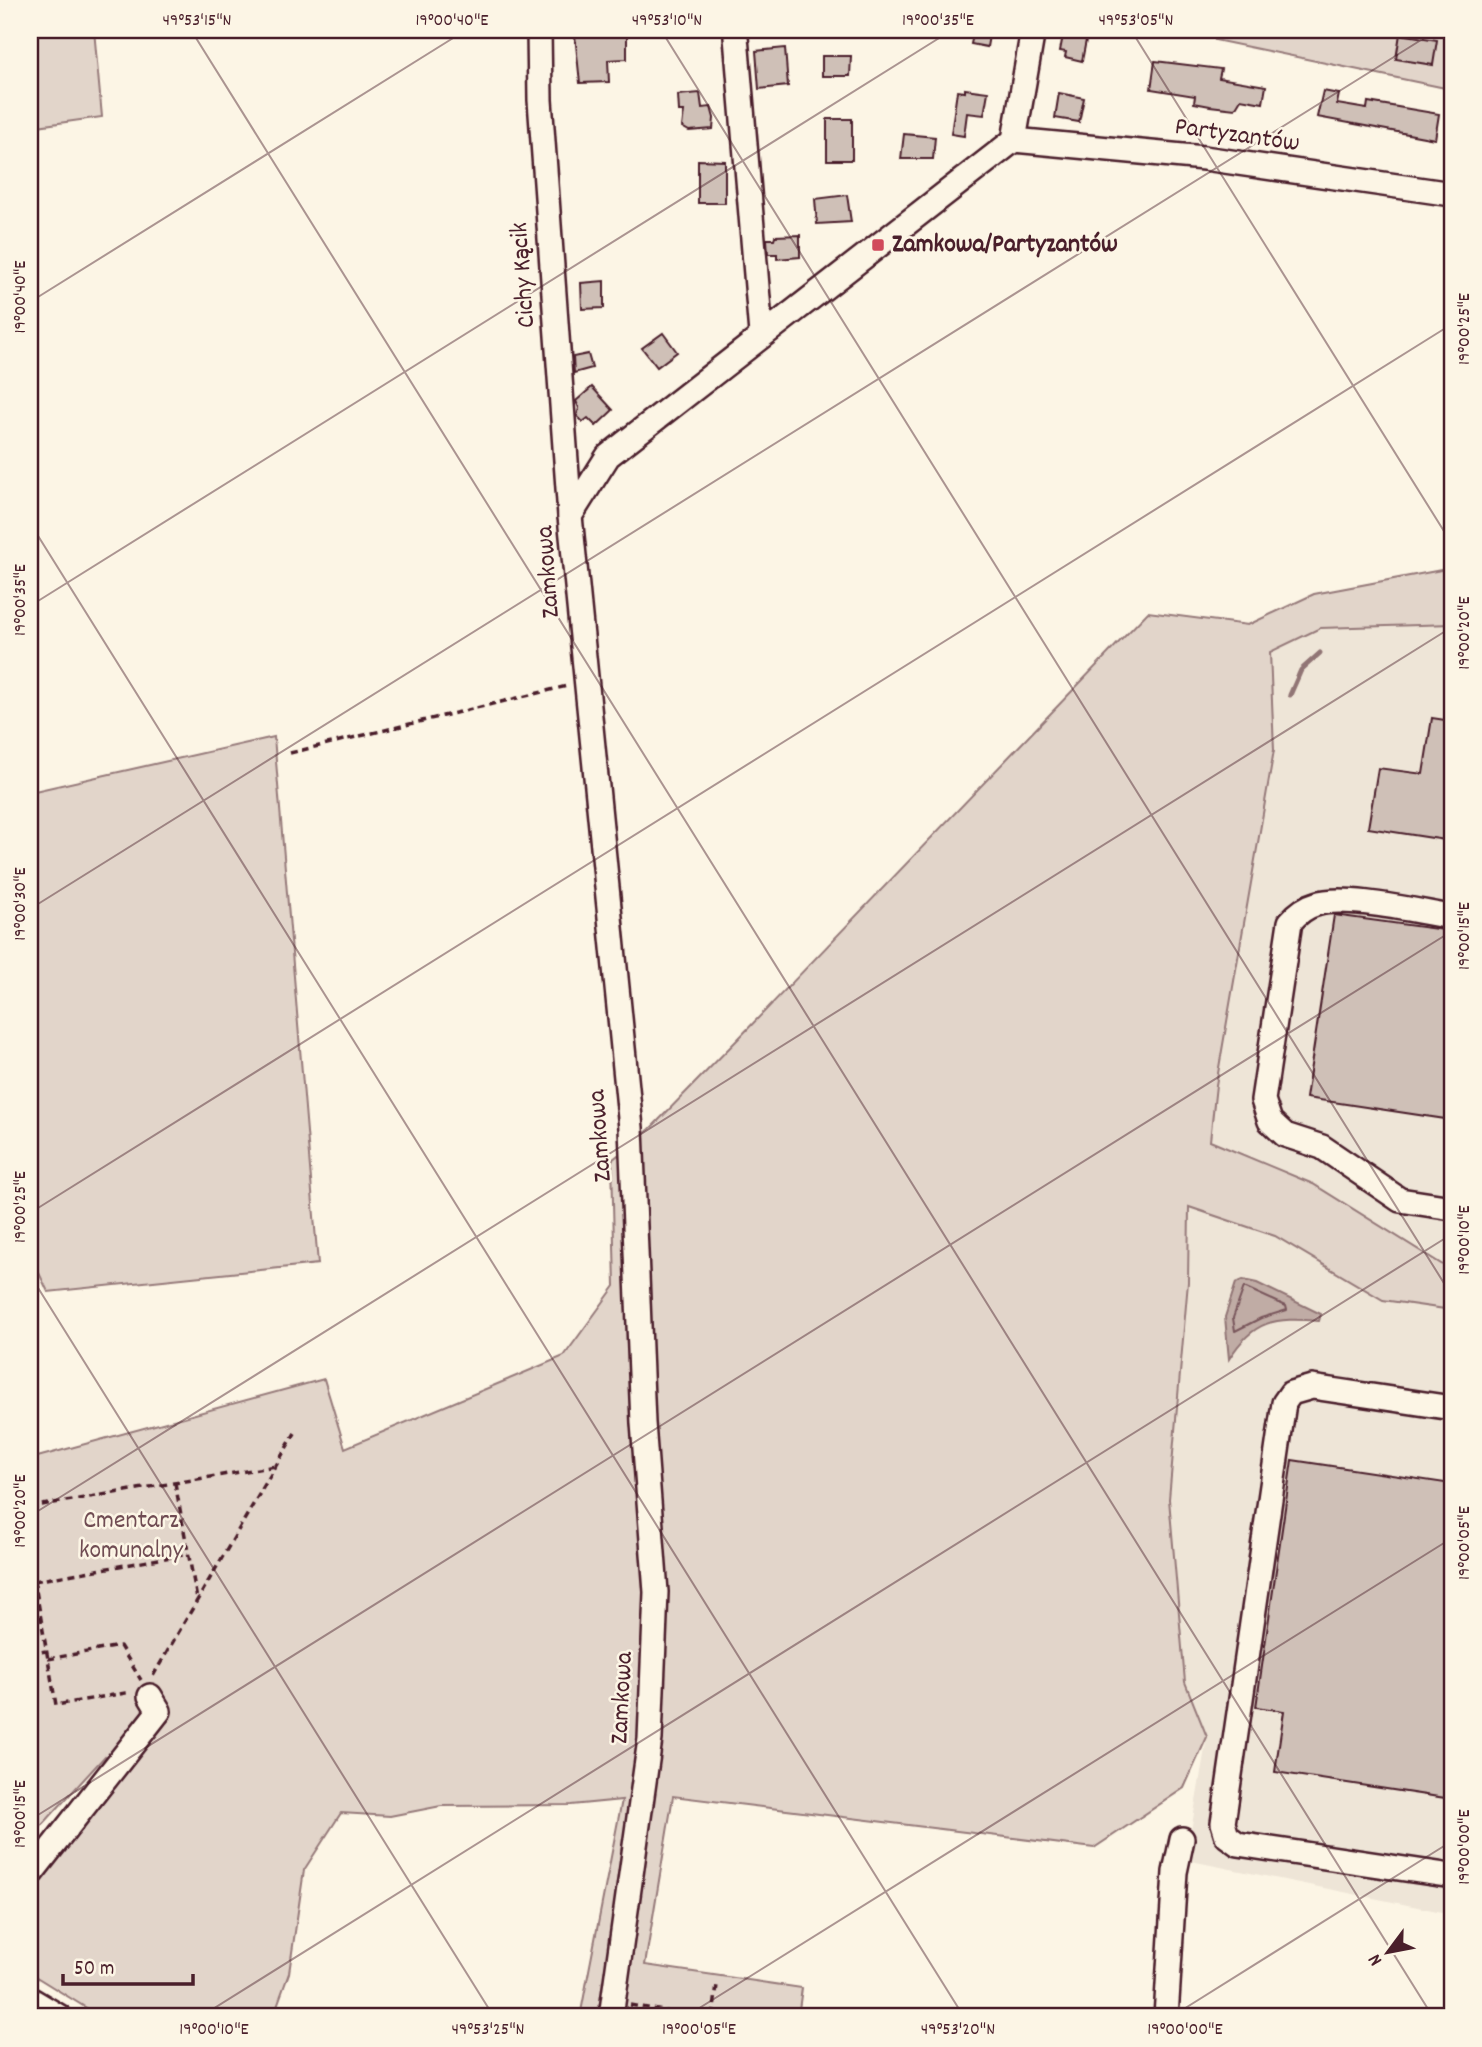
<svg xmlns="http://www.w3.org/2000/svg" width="1482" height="2047" font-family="Dekko,sans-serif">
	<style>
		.built { fill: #eee5d7 }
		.green { fill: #e2d5ca; stroke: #967a7a; stroke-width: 2 }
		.water { fill: #c0aca5; stroke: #917474; stroke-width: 2 }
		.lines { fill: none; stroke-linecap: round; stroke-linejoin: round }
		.shore { stroke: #79575c; stroke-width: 2 }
		.stream { stroke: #917474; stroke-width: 5 }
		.building { fill: #cfc0b7; stroke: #4a1f2b; stroke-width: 2 }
		.minor-casing { stroke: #4a1f2b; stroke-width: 28 }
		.path { stroke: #4a1f2b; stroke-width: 3.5; stroke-dasharray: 7 5; stroke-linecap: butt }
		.minor { stroke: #fcf5e5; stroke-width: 23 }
		.ticks { fill: none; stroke: #4a1f2b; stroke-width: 2; stroke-opacity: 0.45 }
		.poi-dot { fill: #d1495b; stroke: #fcf5e5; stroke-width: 2.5 }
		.labels { text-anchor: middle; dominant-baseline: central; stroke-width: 5; stroke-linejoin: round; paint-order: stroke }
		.street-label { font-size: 26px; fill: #4a1f2b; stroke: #fcf5e5 }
		.poi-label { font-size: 26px; font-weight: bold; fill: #4a1f2b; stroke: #fcf5e5; text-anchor: start }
		.park-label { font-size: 26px; fill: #704c53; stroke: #fcf5e5 }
		.neatline { fill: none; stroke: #4a1f2b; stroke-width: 2.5 }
		.ticks-label { font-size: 18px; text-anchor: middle; fill: #4a1f2b }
	</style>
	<rect width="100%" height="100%" fill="#fcf5e5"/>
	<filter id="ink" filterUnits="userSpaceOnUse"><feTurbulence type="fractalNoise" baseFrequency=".0143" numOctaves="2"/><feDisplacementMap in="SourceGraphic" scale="14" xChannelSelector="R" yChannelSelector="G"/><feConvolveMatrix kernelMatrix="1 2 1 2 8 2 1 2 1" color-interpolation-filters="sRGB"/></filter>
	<g filter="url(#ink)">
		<!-- built -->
		<g class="built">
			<polygon points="1452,624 1452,1267 1444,1265 1372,1223 1313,1184 1210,1142 1216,1085 1274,750 1270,651 1320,628"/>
			<polygon points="1189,1206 1275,1236 1383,1300 1452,1310 1452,1914 1186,1860 1207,1737 1185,1682 1169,1499 1188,1282"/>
		</g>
		<!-- green -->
		<g class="green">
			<polygon points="30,30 94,30 102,117 30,127"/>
			<polygon points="1217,30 1452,30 1450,89 1215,40"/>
			<polygon points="1452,568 1452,624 1320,628 1270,652 1274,750 1216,1085 1210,1141 1313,1184 1443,1265 1452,1267 1452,1310 1383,1300 1275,1236 1189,1207 1188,1282 1169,1499 1185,1682 1207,1737 1184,1788 1094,1848 673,1796 645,1965 802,1988 798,2017 619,2017 653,1797 632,1799 599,2017 580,2017 622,1800 571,1805 441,1806 390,1816 341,1813 304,1870 289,1973 273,2017 101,2017 30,1973 30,1892 121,1775 105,1756 35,1833 30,1834 30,1459 324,1379 345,1448 564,1356 615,1286 612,1160 650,1129 738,1039 1148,612 1248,625 1314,594"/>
			<polygon points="274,737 318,1264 48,1292 30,1254 30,792"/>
		</g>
		<!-- water -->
		<path class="water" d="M1243 1280 1257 1283 1321 1314 1319 1321C1275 1317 1253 1320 1229 1359L1225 1317 1236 1283Z"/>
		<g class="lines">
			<!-- shore -->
			<polygon class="shore" points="1244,1287 1286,1306 1287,1310 1261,1318 1235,1331 1233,1318"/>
			<!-- stream -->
			<polyline class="stream" points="1290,695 1301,670 1320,653"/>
		</g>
		<!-- building -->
		<g class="building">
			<polygon points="974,30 990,30 987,47 971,44"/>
			<polygon points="1064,30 1088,30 1082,61 1065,57 1066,52 1060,51"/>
			<polygon points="627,33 627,59 608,60 609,82 580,83 575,35"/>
			<polygon points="1400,34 1437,40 1433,65 1396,59"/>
			<polygon points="785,48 788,86 759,89 756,51"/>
			<polygon points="822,56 851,56 850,76 822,76"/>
			<polygon points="1155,61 1221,69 1219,78 1266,86 1263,103 1241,99 1235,109 1210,106 1194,103 1195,96 1151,89"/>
			<polygon points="965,89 988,92 984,115 967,113 964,136 951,134 957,91 965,92"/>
			<polygon points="1323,91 1339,94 1337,104 1367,109 1368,102 1439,114 1435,139 1317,117"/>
			<polygon points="700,93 702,108 711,107 714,118 713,129 689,131 682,127 684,111 679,111 678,95"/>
			<polygon points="1059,93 1084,98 1079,122 1055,118"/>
			<rect x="827" y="119" width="25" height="41"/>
			<polygon points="904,134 935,137 933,159 901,159"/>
			<polygon points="698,160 725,161 725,203 698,203"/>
			<polygon points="847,195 851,222 817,224 815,199"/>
			<polygon points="800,235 800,257 777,259 777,254 768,254 767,239 774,239 775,236"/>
			<polygon points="604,281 604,308 582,309 581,283"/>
			<polygon points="663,333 677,352 657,367 642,348"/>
			<polygon points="588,354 592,368 574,373 573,357"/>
			<polygon points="592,387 613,410 596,426 588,418 583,422 577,416 579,408 576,401"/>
			<polygon points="1432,718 1452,721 1452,841 1368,828 1378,768 1423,774"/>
			<polygon points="1334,915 1452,931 1452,1120 1306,1098"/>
			<polygon points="1292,1460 1452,1484 1452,1799 1275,1772 1284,1711 1256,1707"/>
		</g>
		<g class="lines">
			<defs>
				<g id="minor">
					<polyline points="539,30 540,100 570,516"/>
					<polyline points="736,37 761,334"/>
					<polyline points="1014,140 1204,158 1452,194"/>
					<path d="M1452 917C1420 912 1345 894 1316 904 1305 907 1297 914 1290 922L1263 1100 1270 1121 1285 1135 1322 1147 1400 1200 1452 1208"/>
					<polyline points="1452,1408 1312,1387 1291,1393 1284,1403 1223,1823 1227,1836 1238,1844 1452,1876"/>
					<polyline points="30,1875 159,1711 150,1696"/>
					<polyline points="30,1999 60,2017"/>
					<polyline points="611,2017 650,1739 656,1592 643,1423 631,1128 570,516 608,456 1014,140 1033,30"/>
					<polyline points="1166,2017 1175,1872 1182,1839"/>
				</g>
			</defs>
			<!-- minor casing -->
			<use href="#minor" class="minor-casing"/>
			<!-- path -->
			<g class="path">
				<polyline points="290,753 567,686"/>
				<polyline points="175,1483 197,1599"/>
				<polyline points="30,1507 276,1466"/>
				<polyline points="30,1556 56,1705 131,1692"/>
				<polyline points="34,1581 188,1554"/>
				<polyline points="30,1654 46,1651"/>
				<polyline points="48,1659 120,1646 141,1680"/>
				<polyline points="153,1676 295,1433"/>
				<polyline points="30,1819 37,1817"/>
				<polyline points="630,2005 681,2014"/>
				<polyline points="713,2017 717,1985"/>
			</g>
			<!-- minor -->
			<use href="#minor" class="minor"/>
		</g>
	</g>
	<!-- ticks -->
	<path class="ticks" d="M191 30 1433 2017M661 30 1452 1296M1131 30 1452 544M30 302 466 30M30 523 964 2017M30 606 952 30M30 909 1437 30M30 1213 1452 324M30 1275 494 2017M30 1516 1452 627M30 1820 1452 931M200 2017 1452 1234M685 2017 1452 1538M1171 2017 1452 1841"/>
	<!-- markers -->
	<rect class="poi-dot" x="871" y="238" width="14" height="14" rx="3.5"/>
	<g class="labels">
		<!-- street labels -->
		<g class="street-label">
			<text transform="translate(1237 136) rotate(8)">Partyzantów</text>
			<text transform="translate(524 275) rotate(-94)">Cichy Kącik</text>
			<text transform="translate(549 572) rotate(-94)">Zamkowa</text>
			<text transform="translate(601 1136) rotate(-94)">Zamkowa</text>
			<text transform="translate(623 1698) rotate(-87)">Zamkowa</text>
		</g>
		<!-- poi labels -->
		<g class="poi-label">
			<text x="892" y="245">Zamkowa/Partyzantów</text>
		</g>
		<!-- park labels -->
		<g class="park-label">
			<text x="131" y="1521">Cmentarz<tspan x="131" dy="30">komunalny</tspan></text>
		</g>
	</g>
	<!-- margin -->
	<rect width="1482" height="2047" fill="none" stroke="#fcf5e5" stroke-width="77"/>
	<!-- north arrow -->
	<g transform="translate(1388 1952) rotate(238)" stroke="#fcf5e5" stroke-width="5" paint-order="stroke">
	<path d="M0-5L12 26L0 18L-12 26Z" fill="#4a1f2b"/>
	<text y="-10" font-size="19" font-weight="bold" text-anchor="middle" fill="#4a1f2b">N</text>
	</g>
	<!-- scale -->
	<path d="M63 1974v10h130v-10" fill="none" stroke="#4a1f2b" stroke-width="3.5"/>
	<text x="74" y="1974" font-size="21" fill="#4a1f2b" stroke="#fcf5e5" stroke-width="5" paint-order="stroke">50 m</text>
	<rect x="38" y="38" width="1406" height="1970" class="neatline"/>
	<g class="ticks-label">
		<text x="197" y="25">49°53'15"N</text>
		<text x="452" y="25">19°00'40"E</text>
		<text x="667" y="25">49°53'10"N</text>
		<text x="938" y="25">19°00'35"E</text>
		<text x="1136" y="25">49°53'05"N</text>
		<text transform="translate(19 297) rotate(-90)" y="6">19°00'40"E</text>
		<text transform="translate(1463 329) rotate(-90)" y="6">19°00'25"E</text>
		<text transform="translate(19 600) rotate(-90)" y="6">19°00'35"E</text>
		<text transform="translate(1463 633) rotate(-90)" y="6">19°00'20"E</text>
		<text transform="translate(19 904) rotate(-90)" y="6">19°00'30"E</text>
		<text transform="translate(1463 936) rotate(-90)" y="6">19°00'15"E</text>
		<text transform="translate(19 1207) rotate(-90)" y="6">19°00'25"E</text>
		<text transform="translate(1463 1240) rotate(-90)" y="6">19°00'10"E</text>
		<text transform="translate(19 1511) rotate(-90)" y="6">19°00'20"E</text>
		<text transform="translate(1463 1543) rotate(-90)" y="6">19°00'05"E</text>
		<text transform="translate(19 1814) rotate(-90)" y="6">19°00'15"E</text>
		<text transform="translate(1463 1847) rotate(-90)" y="6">19°00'00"E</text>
		<text x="214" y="2034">19°00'10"E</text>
		<text x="488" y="2034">49°53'25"N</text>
		<text x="699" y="2034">19°00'05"E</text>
		<text x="958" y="2034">49°53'20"N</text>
		<text x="1185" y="2034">19°00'00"E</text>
	</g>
</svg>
